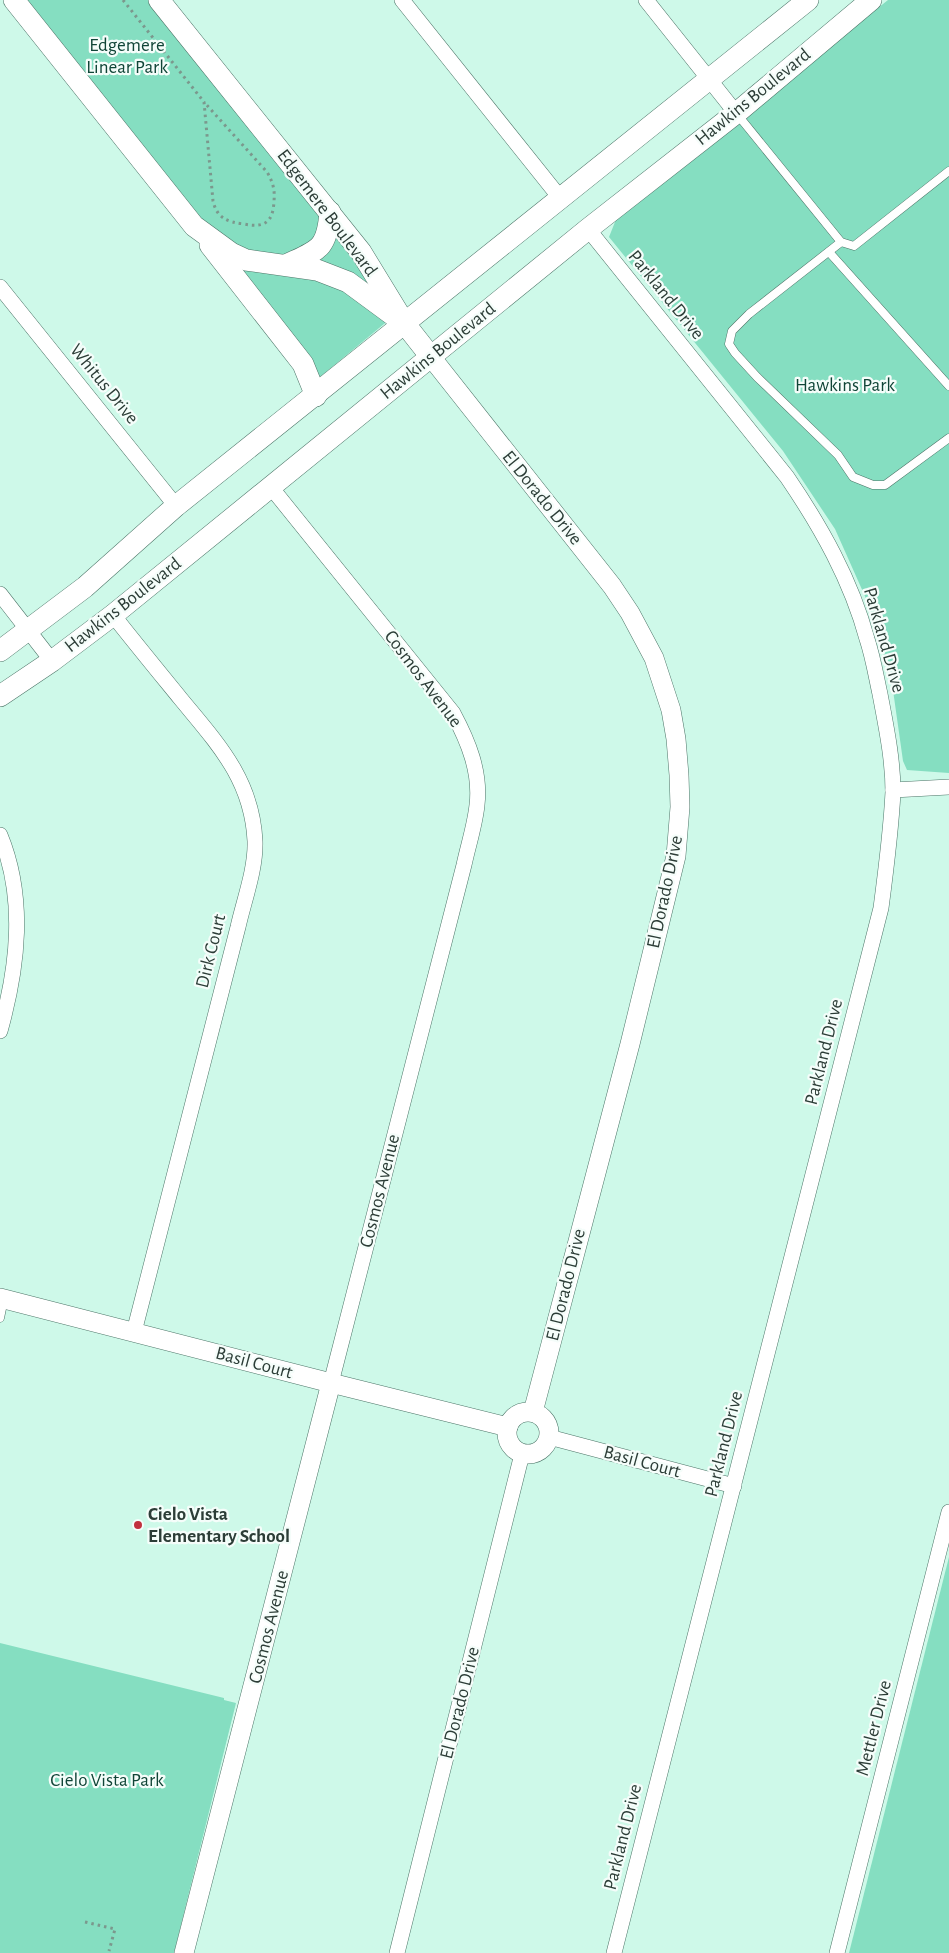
<svg xmlns="http://www.w3.org/2000/svg" width="949" height="1953" font-family="'Alegreya Sans',sans-serif">
	<style>
		.green { fill: #85dec1 }
		.lines { fill: none; stroke-linecap: round; stroke-linejoin: round }
		.service-casing { stroke: #4d7568; stroke-width: 9 }
		.minor-casing { stroke: #4d7568; stroke-width: 16 }
		.tertiary-casing { stroke: #4d7568; stroke-width: 20 }
		.secondary-casing { stroke: #4d7568; stroke-width: 22 }
		.path { stroke: #7b988d; stroke-width: 3; stroke-dasharray: 2.5 4; stroke-linecap: butt }
		.service { stroke: #fff; stroke-width: 8 }
		.minor { stroke: #fff; stroke-width: 15 }
		.tertiary { stroke: #fff; stroke-width: 19 }
		.secondary { stroke: #fff; stroke-width: 21 }
		.poi-dot { fill: #c1313e; stroke: #f5fdfa; stroke-width: 2 }
		.labels { text-anchor: middle; dominant-baseline: central; stroke-width: 4.5; stroke-linejoin: round; paint-order: stroke }
		.park-label { font-size: 19px; fill: #104537; stroke: #f5fdfa }
		.street-label { font-size: 19px; fill: #2c3d37; stroke: #f5fdfa }
		.poi-label { font-size: 19px; font-weight: bold; fill: #2c3d37; stroke: #f5fdfa; text-anchor: start }
	</style>
	<rect width="100%" height="100%" fill="#cef9e9"/>
	<!-- green -->
	<g class="green">
		<polygon points="18,0 148,0 377,287 396,314 320,377"/>
		<polygon points="888,0 949,0 949,773 907,770 903,761 892,683 868,603 835,529 783,451 609,237 617,217"/>
		<polygon points="949,1557 949,1953 849,1953"/>
		<polygon points="0,1643 224,1698 224,1700 236,1703 174,1953 0,1953"/>
	</g>
	<g class="lines">
		<defs>
			<g id="service">
				<polyline points="737,114 841,242 854,246 949,171"/>
				<polyline points="841,242 749,314 732,331 729,344 735,353 757,377 838,455 853,477 873,485 885,485 949,438"/>
				<polyline points="829,252 949,386"/>
				<polyline points="0,1318 4,1299"/>
			</g>
			<g id="minor">
				<polyline points="402,0 561,199"/>
				<polyline points="646,0 736,113"/>
				<path d="M588 229 787 477C821 527 851 580 867 639 873 657 876 676 880 694 886 726 893 759 893 792 891 831 886 870 881 908L614 1953"/>
				<polyline points="0,287 176,506"/>
				<path d="M270 486 453 713C468 741 481 772 477 805 475 825 468 846 464 865L331 1383"/>
				<polyline points="0,594 52,661"/>
				<path d="M113 615C135 643 158 671 180 698 217 743 252 779 255 841 256 869 244 900 238 927L134 1332"/>
				<polyline points="893,790 949,787"/>
				<path d="M0 835C26 898 18 967 0 1031"/>
				<polyline points="549,1437 734,1486"/>
				<polyline points="397,1953 522,1454"/>
				<polyline points="837,1953 949,1512"/>
			</g>
			<g id="tertiary">
				<polyline points="431,357 612,586 630,613 654,658 671,710 676,739 679,775 680,807 676,856 630,1044 533,1412"/>
				<polyline points="0,1298 331,1383 508,1427"/>
				<circle cx="528" cy="1433" r="21"/>
				<polyline points="184,1953 331,1383"/>
			</g>
			<g id="secondary">
				<polyline points="14,0 194,226 231,253 246,260 317,270 348,282 405,324"/>
				<polyline points="159,0 361,252 405,324 431,357"/>
				<polyline points="210,245 303,364 316,396"/>
				<path d="M286 265C318 250 327 250 330 212"/>
				<polyline points="0,651 85,587 176,506 808,0"/>
				<polyline points="0,696 52,661 113,615 588,229 740,110 871,0"/>
			</g>
		</defs>
		<!-- service casing -->
		<use href="#service" class="service-casing"/>
		<!-- minor casing -->
		<use href="#minor" class="minor-casing"/>
		<!-- tertiary casing -->
		<use href="#tertiary" class="tertiary-casing"/>
		<!-- secondary casing -->
		<use href="#secondary" class="secondary-casing"/>
		<!-- path -->
		<g class="path">
			<path d="M123 0 204 102 213 201C217 218 227 222 244 224 264 228 273 223 274 201 275 190 273 182 267 172L204 102"/>
			<polyline points="85,1922 115,1929 109,1951"/>
		</g>
		<!-- service -->
		<use href="#service" class="service"/>
		<!-- minor -->
		<use href="#minor" class="minor"/>
		<!-- tertiary -->
		<use href="#tertiary" class="tertiary"/>
		<!-- secondary -->
		<use href="#secondary" class="secondary"/>
	</g>
	<!-- markers -->
	<circle class="poi-dot" cx="138" cy="1525" r="5"/>
	<g class="labels">
		<!-- park labels -->
		<g class="park-label">
			<text x="127" y="45">Edgemere<tspan x="127" dy="22">Linear Park</tspan></text>
			<text x="845" y="385">Hawkins Park</text>
			<text x="107" y="1780">Cielo Vista Park</text>
		</g>
		<!-- street labels -->
		<g class="street-label">
			<text transform="translate(753 97) rotate(-39)">Hawkins Boulevard</text>
			<text transform="translate(327 213) rotate(53)">Edgemere Boulevard</text>
			<text transform="translate(666 295) rotate(51)">Parkland Drive</text>
			<text transform="translate(438 351) rotate(-39)">Hawkins Boulevard</text>
			<text transform="translate(104 384) rotate(51)">Whitus Drive</text>
			<text transform="translate(542 498) rotate(51)">El Dorado Drive</text>
			<text transform="translate(123 605) rotate(-38)">Hawkins Boulevard</text>
			<text transform="translate(884 640) rotate(74)">Parkland Drive</text>
			<text transform="translate(423 679) rotate(53)">Cosmos Avenue</text>
			<text transform="translate(665 892) rotate(-78)">El Dorado Drive</text>
			<text transform="translate(211 951) rotate(-76)">Dirk Court</text>
			<text transform="translate(824 1052) rotate(-76)">Parkland Drive</text>
			<text transform="translate(380 1191) rotate(-76)">Cosmos Avenue</text>
			<text transform="translate(566 1285) rotate(-76)">El Dorado Drive</text>
			<text transform="translate(254 1363) rotate(15)">Basil Court</text>
			<text transform="translate(724 1444) rotate(-76)">Parkland Drive</text>
			<text transform="translate(642 1462) rotate(15)">Basil Court</text>
			<text transform="translate(269 1627) rotate(-76)">Cosmos Avenue</text>
			<text transform="translate(460 1703) rotate(-76)">El Dorado Drive</text>
			<text transform="translate(874 1728) rotate(-76)">Mettler Drive</text>
			<text transform="translate(623 1837) rotate(-76)">Parkland Drive</text>
		</g>
		<!-- poi labels -->
		<g class="poi-label">
			<text x="148" y="1514">Cielo Vista<tspan x="148" dy="22">Elementary School</tspan></text>
		</g>
	</g>
</svg>
